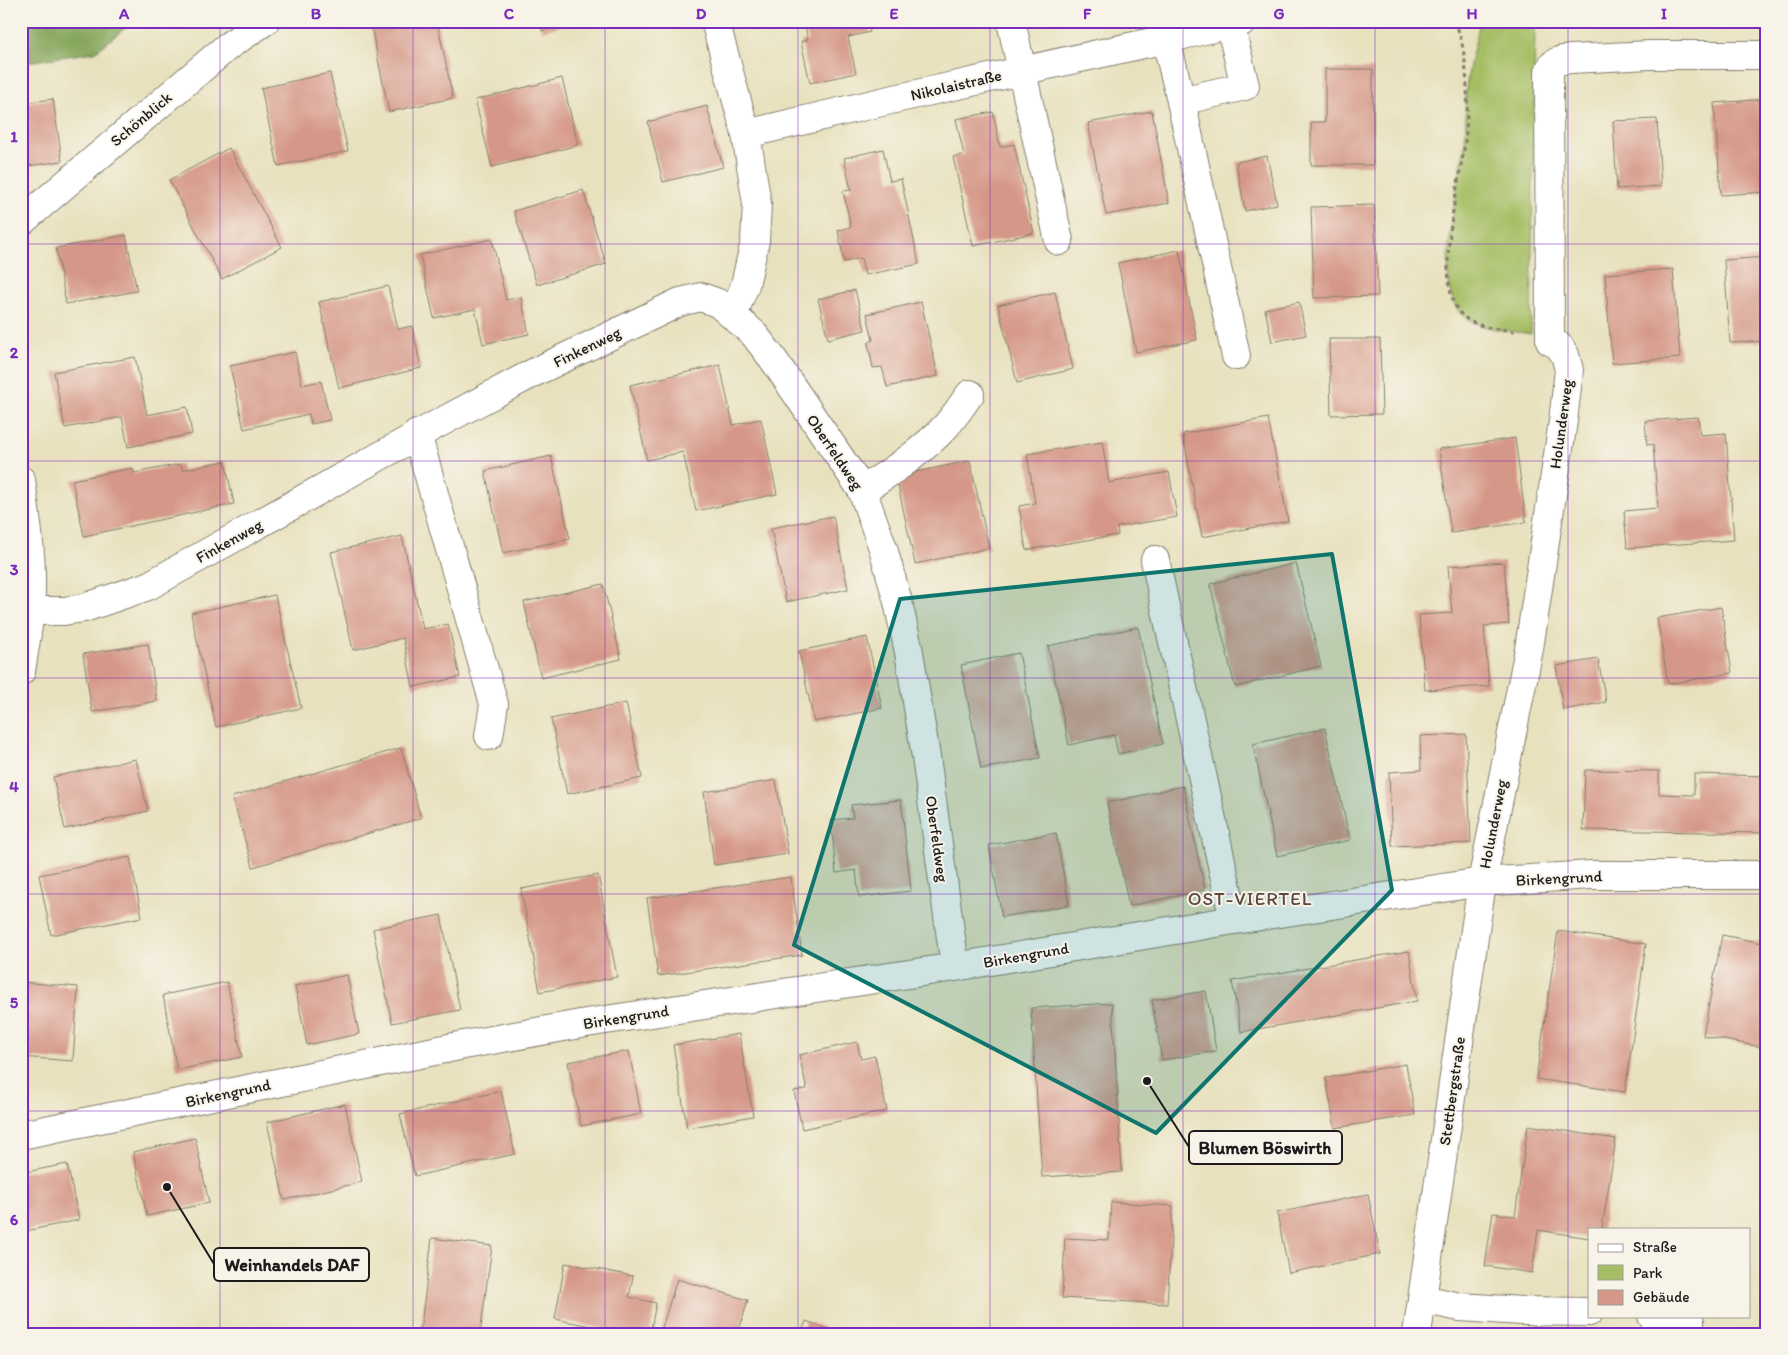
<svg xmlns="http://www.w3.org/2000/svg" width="1788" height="1355" font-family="Itim,sans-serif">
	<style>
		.green { fill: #a5be64; stroke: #606d40 }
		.forest { fill: #84a55a; stroke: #50603b }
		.building { fill: #d59888 }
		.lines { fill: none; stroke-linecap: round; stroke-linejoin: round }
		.minor-casing { stroke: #827e6d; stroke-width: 30 }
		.path { stroke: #827e6d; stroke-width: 3; stroke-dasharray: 4 4; stroke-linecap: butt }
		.minor { stroke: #fff; stroke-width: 28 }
		.marked { fill: #0f766e; fill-opacity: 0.2; stroke: #0f766e; stroke-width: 4; stroke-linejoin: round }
		.grid { fill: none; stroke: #7b2cbf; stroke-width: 1; stroke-opacity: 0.55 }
		.labels { text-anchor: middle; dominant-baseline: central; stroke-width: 4; stroke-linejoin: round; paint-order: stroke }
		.street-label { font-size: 16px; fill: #1c1c1c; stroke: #f7f3e8 }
		.quarter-label { font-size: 19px; letter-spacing: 1px; fill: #5d4742; stroke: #f7f3e8 }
		.leader { fill: none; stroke: #1c1c1c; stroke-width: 2 }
		.callout-dot { fill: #1c1c1c; stroke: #f7f3e8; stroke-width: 2 }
		.callout { fill: #f7f3e8; stroke: #1c1c1c; stroke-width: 2 }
		.callout-label { font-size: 18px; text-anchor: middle; font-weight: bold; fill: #1c1c1c }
		.neatline { fill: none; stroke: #7b2cbf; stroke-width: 2 }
		.grid-label { font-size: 16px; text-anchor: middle; font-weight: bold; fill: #7b2cbf }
	</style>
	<rect width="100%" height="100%" fill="#f7f3e8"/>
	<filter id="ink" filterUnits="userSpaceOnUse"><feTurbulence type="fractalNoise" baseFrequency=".02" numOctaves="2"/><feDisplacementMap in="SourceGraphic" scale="10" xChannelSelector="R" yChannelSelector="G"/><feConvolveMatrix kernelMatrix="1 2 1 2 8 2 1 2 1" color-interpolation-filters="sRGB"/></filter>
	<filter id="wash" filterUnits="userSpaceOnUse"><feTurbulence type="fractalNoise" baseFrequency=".0096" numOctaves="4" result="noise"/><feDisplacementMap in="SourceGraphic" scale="20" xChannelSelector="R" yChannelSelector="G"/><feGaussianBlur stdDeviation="1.12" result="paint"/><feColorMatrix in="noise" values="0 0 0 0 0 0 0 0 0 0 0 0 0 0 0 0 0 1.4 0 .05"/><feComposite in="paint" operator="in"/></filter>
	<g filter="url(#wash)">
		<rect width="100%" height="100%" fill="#e8e1be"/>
		<!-- green -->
		<path class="green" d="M1480 21H1535L1531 334C1509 330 1480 331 1462 315 1431 285 1461 180 1465 141 1467 121 1464 100 1467 81 1470 61 1476 41 1480 21Z"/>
		<!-- forest -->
		<polygon class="forest" points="21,21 134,21 95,52 21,63"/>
		<g id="blocks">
			<!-- building -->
			<g class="building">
				<polygon points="370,21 437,21 453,98 389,112"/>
				<polygon points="539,21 574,21 574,22 542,31"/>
				<polygon points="804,21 868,21 870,32 848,37 856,73 810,83 801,41 808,40"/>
				<polygon points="1325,69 1373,69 1373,165 1311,165 1311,122 1325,122"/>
				<polygon points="330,73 348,151 278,166 261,88"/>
				<polygon points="562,78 578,145 492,167 475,100"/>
				<polygon points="53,99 62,161 21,167 21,103"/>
				<polygon points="1767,99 1767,192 1721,195 1714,103"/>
				<polygon points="707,106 723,167 663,182 648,122"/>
				<polygon points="1152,111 1169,203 1106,215 1088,123"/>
				<polygon points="993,112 1000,147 1014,144 1034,233 973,246 953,157 964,155 956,119"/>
				<polygon points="1657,119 1661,186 1617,189 1613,121"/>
				<polygon points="229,148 282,247 222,279 169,180"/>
				<polygon points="883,149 890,181 901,179 919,264 865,275 861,258 844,262 838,230 851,227 843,191 851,190 844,158"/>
				<polygon points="1267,156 1277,204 1245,211 1236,162"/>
				<polygon points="583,190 606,264 537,285 514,211"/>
				<polygon points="1374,205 1378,296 1314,298 1311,207"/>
				<polygon points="126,235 137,291 66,304 56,248"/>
				<polygon points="492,239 506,300 521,297 529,334 483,344 475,309 434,318 420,255"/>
				<polygon points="1179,250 1197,340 1136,352 1118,263"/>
				<polygon points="1767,257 1767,341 1730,343 1724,260"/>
				<polygon points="1673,269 1680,358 1612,363 1605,274"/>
				<polygon points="388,286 398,329 412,326 421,368 339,388 319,302"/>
				<polygon points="855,290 865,330 828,339 818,299"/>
				<polygon points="1055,292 1073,369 1017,383 998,305"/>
				<polygon points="921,302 938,376 887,387 882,367 873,368 868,343 873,340 867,314"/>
				<polygon points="1299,302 1306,335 1272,342 1265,309"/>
				<polygon points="1329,339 1380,339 1382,414 1331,415"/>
				<polygon points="295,352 302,385 321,381 330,420 311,424 309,414 244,429 230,366"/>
				<polygon points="135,357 147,415 187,407 192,434 128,447 122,417 65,428 54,372"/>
				<polygon points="720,365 733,425 761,419 777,494 696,511 683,452 647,460 630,385"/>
				<polygon points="1698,417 1700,435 1726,433 1734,540 1627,548 1624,511 1658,508 1653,444 1647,445 1645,421"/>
				<polygon points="1268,418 1288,521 1202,537 1183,434"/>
				<polygon points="1515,438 1526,522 1451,533 1439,449"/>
				<polygon points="1102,442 1109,483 1169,472 1177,517 1117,527 1118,535 1026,550 1019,506 1035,503 1027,454"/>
				<polygon points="551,456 570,539 503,553 485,471"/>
				<polygon points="225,461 234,504 84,536 72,480 132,468 134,473 181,464 182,470"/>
				<polygon points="970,461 989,548 915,564 896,476"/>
				<polygon points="833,516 848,589 786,602 771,528"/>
				<polygon points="402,536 423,629 448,624 460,677 413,687 403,638 353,650 331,552"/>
				<polygon points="1504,562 1509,624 1484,626 1489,686 1425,690 1419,615 1452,613 1448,566"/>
				<polygon points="1296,563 1321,666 1235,687 1210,584"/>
				<polygon points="603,584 621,659 541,678 524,602"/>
				<polygon points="275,595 301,708 216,727 191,613"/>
				<polygon points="1721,607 1732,673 1668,684 1657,618"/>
				<polygon points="1138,627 1163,744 1118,754 1114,735 1069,745 1048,646"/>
				<polygon points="867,637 882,708 814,722 799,651"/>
				<polygon points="148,644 157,701 92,712 83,654"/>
				<polygon points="1019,653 1040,758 981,769 961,665"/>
				<polygon points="1598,659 1606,702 1563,710 1556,666"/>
				<polygon points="626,703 642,778 567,794 551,719"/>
				<polygon points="1325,728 1350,840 1277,856 1253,744"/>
				<polygon points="1466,734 1471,843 1392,846 1389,772 1421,770 1420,736"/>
				<polygon points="401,748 421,818 253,867 232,797"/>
				<polygon points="136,759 148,811 65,829 53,777"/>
				<polygon points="1585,770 1659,771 1659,794 1694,795 1694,774 1767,776 1767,833 1583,830"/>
				<polygon points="776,780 788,854 714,865 704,792"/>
				<polygon points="1183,786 1205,890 1129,906 1107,803"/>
				<polygon points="901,800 911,891 859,897 856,870 836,873 831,820 853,818 851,805"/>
				<polygon points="1056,833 1069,905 1002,917 989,845"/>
				<polygon points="130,857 142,917 51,935 39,875"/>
				<polygon points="598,875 617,977 540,992 521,889"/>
				<polygon points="791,877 802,955 658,976 647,898"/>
				<polygon points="441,915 460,1010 392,1023 373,929"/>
				<polygon points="1558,931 1646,944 1625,1092 1536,1079"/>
				<polygon points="1722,935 1767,944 1767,1048 1703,1036"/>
				<polygon points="1409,951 1417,1001 1241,1032 1232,981"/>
				<polygon points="347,975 359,1034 307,1045 295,986"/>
				<polygon points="21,982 78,987 73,1061 21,1057"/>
				<polygon points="227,982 242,1057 177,1070 163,995"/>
				<polygon points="1206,991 1216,1051 1162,1060 1152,1000"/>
				<polygon points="1112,1003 1122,1172 1042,1177 1031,1008"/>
				<polygon points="739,1034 753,1116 687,1128 673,1045"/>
				<polygon points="857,1042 861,1059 875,1056 887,1111 802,1129 794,1091 807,1089 799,1055"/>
				<polygon points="629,1051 641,1114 581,1126 568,1062"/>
				<polygon points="1406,1064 1415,1115 1335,1128 1326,1078"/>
				<polygon points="501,1091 515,1154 415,1176 400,1114"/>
				<polygon points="345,1104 362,1182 284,1200 267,1122"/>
				<polygon points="1528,1125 1616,1139 1602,1229 1589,1229 1589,1238 1538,1230 1532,1273 1485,1266 1493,1213 1515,1216"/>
				<polygon points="195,1138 209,1203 147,1216 133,1152"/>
				<polygon points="67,1164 79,1220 21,1232 21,1173"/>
				<polygon points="1368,1194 1380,1254 1289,1273 1277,1213"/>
				<polygon points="1111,1202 1173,1206 1167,1304 1062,1298 1065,1238 1109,1240"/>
				<polygon points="432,1238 492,1246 480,1334 420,1334"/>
				<polygon points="565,1263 633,1276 629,1297 656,1303 650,1334 632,1334 555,1319"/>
				<polygon points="677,1279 748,1300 738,1334 660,1334"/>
				<polygon points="806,1321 841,1334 801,1334"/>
			</g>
		</g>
	</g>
	<g filter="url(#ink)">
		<use href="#blocks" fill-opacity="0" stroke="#827e6d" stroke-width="1"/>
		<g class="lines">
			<defs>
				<g id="minor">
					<polyline points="715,21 746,134 757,204 755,241 745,285 733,315"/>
					<polyline points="1011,21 1059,241"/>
					<polyline points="1230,24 1245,86 1181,101 1166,39 1243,21"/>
					<polyline points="1181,101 1236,356"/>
					<polyline points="746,134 890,100 1166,39 1162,21"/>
					<polyline points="21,222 228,46 265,21"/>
					<polyline points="417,434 494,704 489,736"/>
					<path d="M21 480C25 512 31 544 31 576 32 608 26 640 21 671"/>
					<path d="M862 490C892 472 922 452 946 426 955 416 962 405 970 394"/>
					<polyline points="1155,560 1234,920"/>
					<polyline points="21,611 64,611 84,608 148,586 430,428 533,373 680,302 701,297 718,303 753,333 773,359 862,490 883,548 898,602 909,652 926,757 955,967"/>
					<polyline points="21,1135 464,1045 586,1023 955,967 1234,920 1482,882 1591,875 1767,875"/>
					<polyline points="1422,1299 1460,1307 1522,1311 1589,1312"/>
					<polyline points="1652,1316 1690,1322"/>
					<path d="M1417 1334 1482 882 1529 649 1563 421 1569 370 1565 355 1559 346 1550 341 1549 72C1552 61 1560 60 1571 59L1650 55H1767"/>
				</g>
			</defs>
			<!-- minor casing -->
			<use href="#minor" class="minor-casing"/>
			<!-- path -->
			<g class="path">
				<path d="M1454 21C1461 33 1463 48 1465 62 1468 88 1468 116 1465 142 1460 182 1432 281 1461 314 1475 329 1500 328 1518 332"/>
				<polyline points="1720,1329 1739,1334"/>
			</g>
			<!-- minor -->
			<use href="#minor" class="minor"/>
		</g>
	</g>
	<!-- marked area -->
	<path class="marked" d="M1332 554 1392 890 1156 1133 794 945 900 599Z"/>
	<!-- grid -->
	<path class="grid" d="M220 21V1334M413 21V1334M605 21V1334M798 21V1334M990 21V1334M1183 21V1334M1375 21V1334M1568 21V1334M21 244H1767M21 461H1767M21 678H1767M21 894H1767M21 1111H1767"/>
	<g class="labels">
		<!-- street labels -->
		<g class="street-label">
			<text transform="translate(956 85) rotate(-13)">Nikolaistraße</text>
			<text transform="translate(141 119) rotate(-40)">Schönblick</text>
			<text transform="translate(587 347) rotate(-26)">Finkenweg</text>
			<text transform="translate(1561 424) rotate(-82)">Holunderweg</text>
			<text transform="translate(835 452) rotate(56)">Oberfeldweg</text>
			<text transform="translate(229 541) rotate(-29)">Finkenweg</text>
			<text transform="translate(1493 824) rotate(-79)">Holunderweg</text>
			<text transform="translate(937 839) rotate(82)">Oberfeldweg</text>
			<text transform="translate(1559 878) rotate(-3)">Birkengrund</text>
			<text transform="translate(1026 955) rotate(-10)">Birkengrund</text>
			<text transform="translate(626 1017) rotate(-9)">Birkengrund</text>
			<text transform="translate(1452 1091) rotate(-82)">Stettbergstraße</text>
			<text transform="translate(228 1093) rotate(-12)">Birkengrund</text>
		</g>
		<!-- quarter labels -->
		<g class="quarter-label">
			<text x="1250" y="898">OST-VIERTEL</text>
		</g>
	</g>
	<!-- callouts -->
	<path class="leader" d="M1147 1081L1189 1147M167 1187L214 1264"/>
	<g class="callout-dot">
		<circle cx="1147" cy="1081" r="5"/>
		<circle cx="167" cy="1187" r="5"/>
	</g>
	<g class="callout">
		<rect x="1189" y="1131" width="153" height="33" rx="5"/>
		<rect x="214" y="1248" width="155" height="33" rx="5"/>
	</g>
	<g class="callout-label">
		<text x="1265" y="1154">Blumen Böswirth</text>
		<text x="292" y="1271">Weinhandels DAF</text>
	</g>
	<!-- margin -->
	<rect width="1788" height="1355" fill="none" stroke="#f7f3e8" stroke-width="55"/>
	<!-- legend -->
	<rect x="1588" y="1228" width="162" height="90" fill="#f7f3e8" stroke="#9f9d96"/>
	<rect x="1598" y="1244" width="25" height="8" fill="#ffffff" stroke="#9f9d96"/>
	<text x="1633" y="1252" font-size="15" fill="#1c1c1c">Straße</text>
	<rect x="1598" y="1265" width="25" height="15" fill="#a5be64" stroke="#9f9d96"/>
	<text x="1633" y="1278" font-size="15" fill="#1c1c1c">Park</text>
	<rect x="1598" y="1290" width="25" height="15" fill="#d59888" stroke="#9f9d96"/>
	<text x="1633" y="1302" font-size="15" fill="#1c1c1c">Gebäude</text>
	<rect x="28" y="28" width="1732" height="1300" class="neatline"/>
	<g class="grid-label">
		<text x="124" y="19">A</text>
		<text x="316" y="19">B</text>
		<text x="509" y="19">C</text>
		<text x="701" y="19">D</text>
		<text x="894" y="19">E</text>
		<text x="1087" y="19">F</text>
		<text x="1279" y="19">G</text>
		<text x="1472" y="19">H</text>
		<text x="1664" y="19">I</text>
		<text x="14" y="142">1</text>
		<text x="14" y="358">2</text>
		<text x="14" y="575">3</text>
		<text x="14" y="792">4</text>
		<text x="14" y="1008">5</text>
		<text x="14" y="1225">6</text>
	</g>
</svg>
